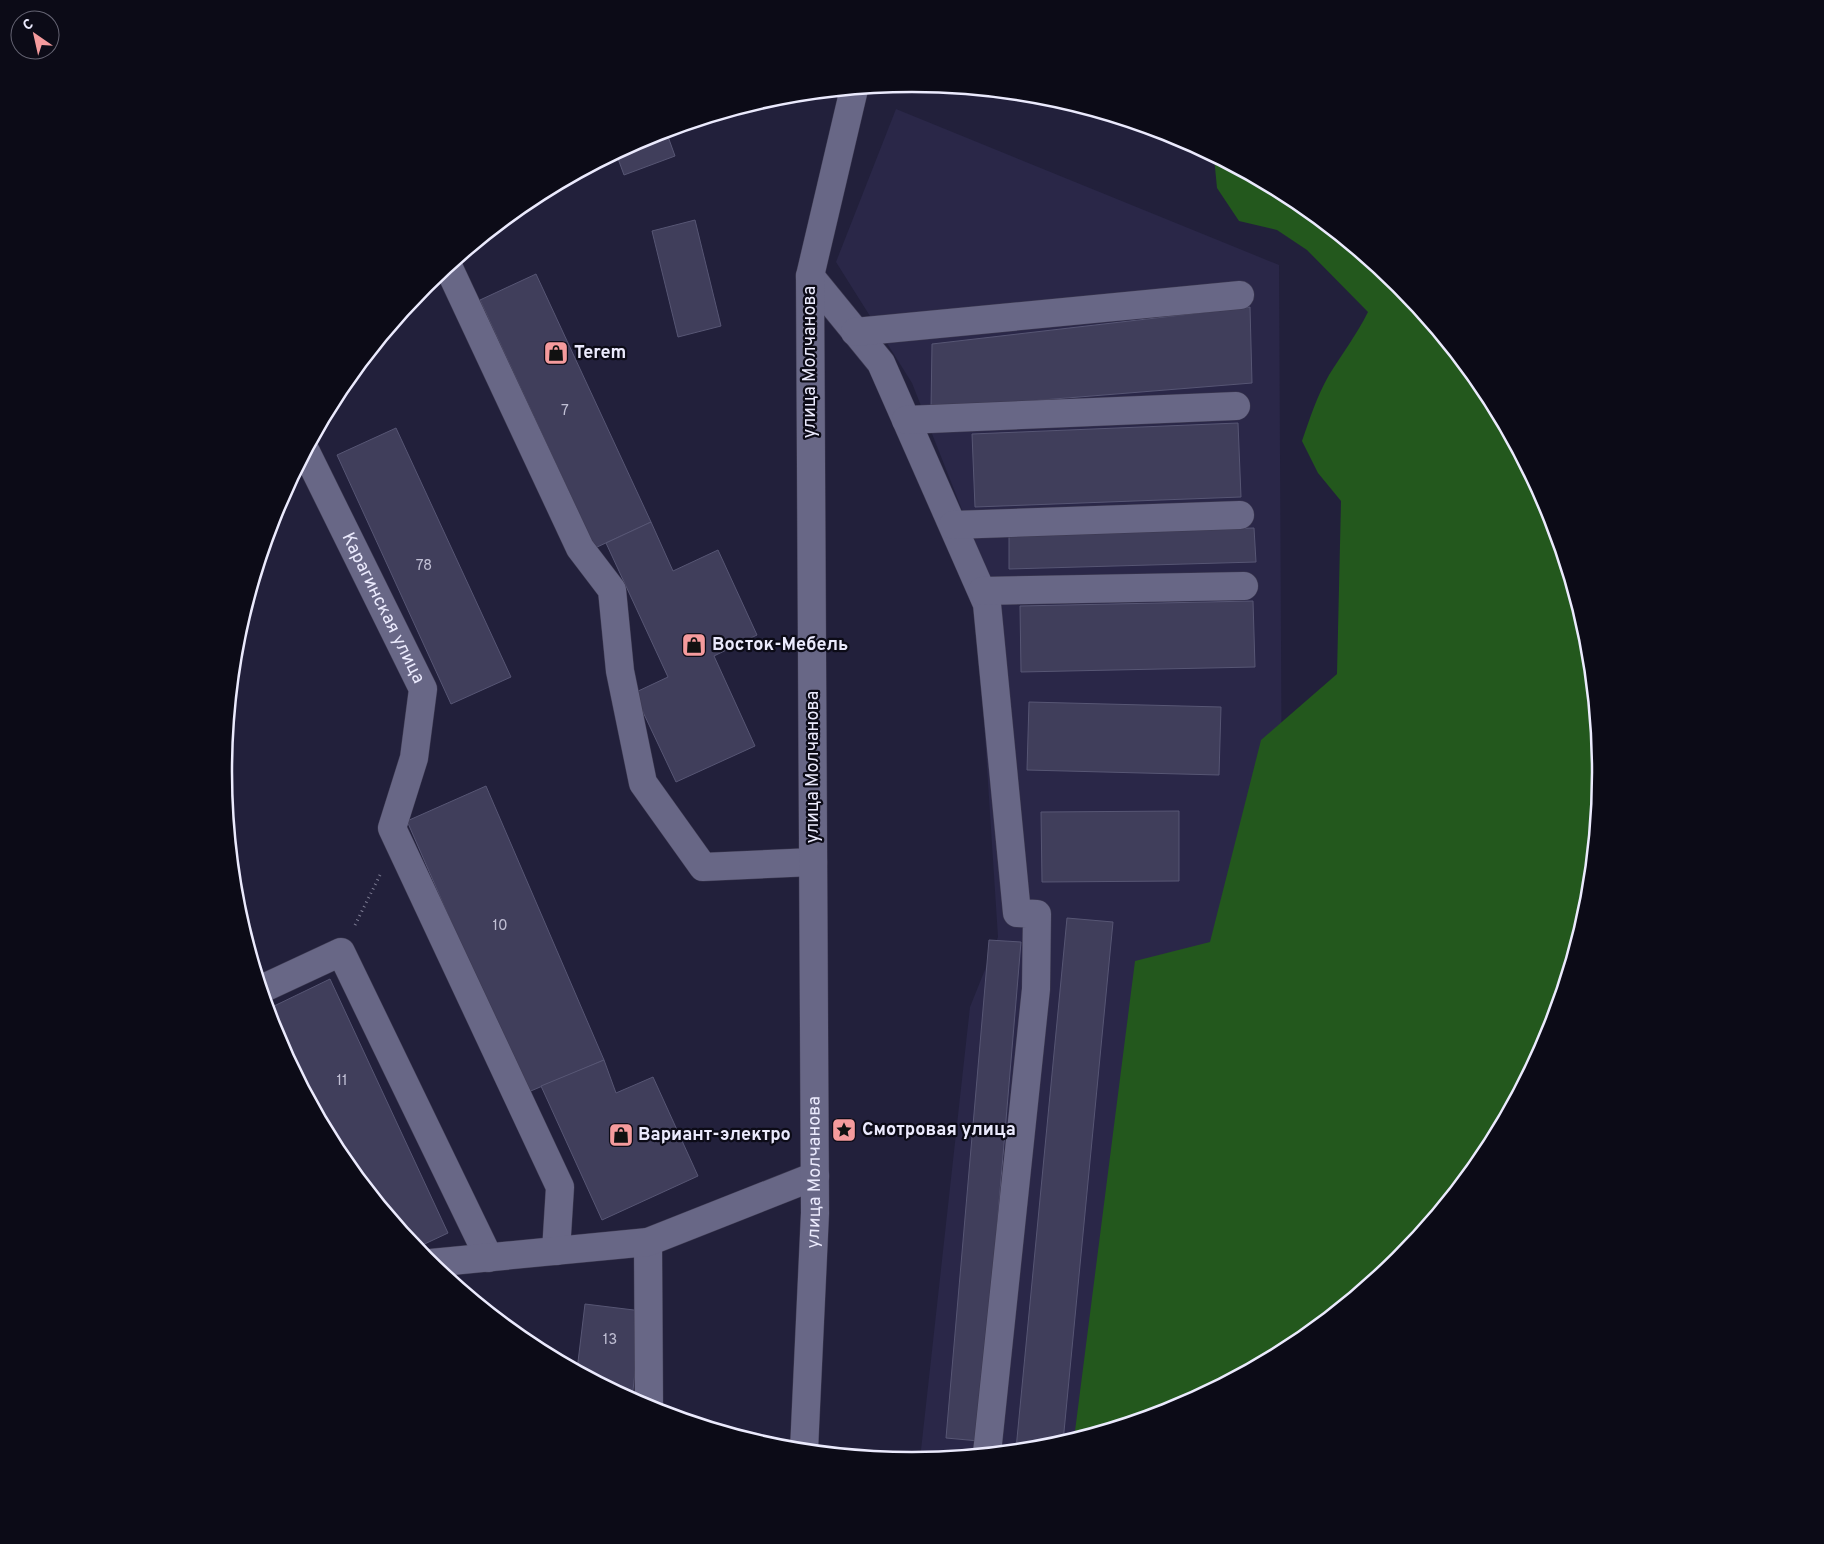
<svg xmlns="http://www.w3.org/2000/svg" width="1824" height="1544" font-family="Overpass,sans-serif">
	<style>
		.built { fill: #2a2748 }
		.forest { fill: #23581d }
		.building { fill: #403e5b; stroke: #575674 }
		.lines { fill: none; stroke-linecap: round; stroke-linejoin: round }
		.minor-casing { stroke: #3d3a51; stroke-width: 29 }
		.path { stroke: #7f7e95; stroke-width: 3; stroke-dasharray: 1 4; stroke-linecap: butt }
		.minor { stroke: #686786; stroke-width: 28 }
		.labels { text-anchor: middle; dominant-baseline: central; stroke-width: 4.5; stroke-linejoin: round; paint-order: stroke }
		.number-label { font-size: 15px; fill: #c0bfd4 }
		.poi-label { font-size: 18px; font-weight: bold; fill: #ebeafd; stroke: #0c0b17; text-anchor: start }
		.street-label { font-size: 18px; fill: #ebeafd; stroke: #0c0b17 }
		.rim { fill: none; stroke: #ebeafd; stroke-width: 2.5 }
	</style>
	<rect width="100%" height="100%" fill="#22203b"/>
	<!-- built -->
	<polygon class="built" points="896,109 1279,265 1282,826 1175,1408 1046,1447 920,1459 970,1007 998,937 972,535 912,383 836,262"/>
	<!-- forest -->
	<path class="forest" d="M1214 157 1295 200 1399 286 1484 390 1548 509 1587 638 1600 772 1587 907 1548 1036 1484 1155 1398 1259 1294 1344 1175 1408 1074 1439 1135 961 1210 942 1261 740 1337 674 1341 501 1318 473 1302 441C1310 418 1317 396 1329 375 1342 354 1357 334 1368 312L1307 250 1277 230 1239 221 1217 188Z"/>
	<!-- building -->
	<g class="building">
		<polygon points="666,131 675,156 624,175 616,153 649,136"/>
		<polygon points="695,220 721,326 678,337 652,231"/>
		<polygon points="536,274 651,522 595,548 480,300"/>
		<polygon points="1250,307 1252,383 931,409 932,344"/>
		<polygon points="1238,423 1241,497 975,507 972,434"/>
		<polygon points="396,428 511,677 451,704 337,455"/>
		<polygon points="651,522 673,571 718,550 757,635 714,656 755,746 676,782 634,693 668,677 606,543"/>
		<polygon points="1254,528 1256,562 1009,569 1009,535"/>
		<polygon points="1253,601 1255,667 1021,672 1020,606"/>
		<polygon points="1029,702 1221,707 1219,775 1027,770"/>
		<polygon points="486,786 604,1060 526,1093 407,821"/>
		<polygon points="1179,811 1179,881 1042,882 1041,812"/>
		<polygon points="1067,918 1113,922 1063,1442 1046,1447 1020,1450 1016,1449"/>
		<polygon points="989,940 1021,942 979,1441 946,1438"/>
		<polygon points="330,979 448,1233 416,1248 341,1156 272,1007"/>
		<polygon points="604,1060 616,1093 653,1077 698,1176 602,1220 541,1086"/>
		<polygon points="585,1304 642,1311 632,1399 577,1370"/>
	</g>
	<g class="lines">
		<defs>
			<g id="minor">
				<polyline points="448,266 580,548 612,590 620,671 643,783 703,867 813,862"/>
				<polyline points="810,276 881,363 987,604 1017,913 1037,914 1036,989 987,1453"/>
				<polyline points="855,332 1240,295"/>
				<polyline points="906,420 1236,406"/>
				<path id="s1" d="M306 452 423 689 414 758 392 828 560 1187 556 1251"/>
				<polyline points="953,525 1240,515"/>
				<polyline points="982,591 1244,586"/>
				<polyline points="268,986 341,952 489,1258"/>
				<polyline points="648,1242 649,1408"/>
				<polyline points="431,1263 648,1242 815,1176"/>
				<path id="s2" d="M804 1450 815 1213 810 276 854 89"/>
			</g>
		</defs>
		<!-- minor casing -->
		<use href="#minor" class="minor-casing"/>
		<!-- path -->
		<polyline class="path" points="355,925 380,875"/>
		<!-- minor -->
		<use href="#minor" class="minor"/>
	</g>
	<!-- icons -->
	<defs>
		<symbol id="shop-square" viewBox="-11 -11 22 22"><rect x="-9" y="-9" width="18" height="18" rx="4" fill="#f59b9d" stroke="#0c0b17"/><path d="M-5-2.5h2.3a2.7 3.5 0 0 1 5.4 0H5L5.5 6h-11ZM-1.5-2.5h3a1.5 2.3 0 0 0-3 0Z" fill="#111"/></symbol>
		<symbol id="sight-square" viewBox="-11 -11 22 22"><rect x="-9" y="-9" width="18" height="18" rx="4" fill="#f59b9d" stroke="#0c0b17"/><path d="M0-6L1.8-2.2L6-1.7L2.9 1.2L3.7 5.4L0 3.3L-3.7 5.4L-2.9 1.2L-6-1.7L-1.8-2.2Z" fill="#111"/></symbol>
	</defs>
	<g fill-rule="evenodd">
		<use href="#shop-square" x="542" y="339" width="28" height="28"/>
		<use href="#shop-square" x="680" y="631" width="28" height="28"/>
		<use href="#sight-square" x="830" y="1116" width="28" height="28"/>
		<use href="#shop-square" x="607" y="1121" width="28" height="28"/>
	</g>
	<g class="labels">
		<!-- number labels -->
		<g class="number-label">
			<text x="565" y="411">7</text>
			<text x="424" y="566">78</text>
			<text x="500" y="926">10</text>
			<text x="342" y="1081">11</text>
			<text x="610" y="1340">13</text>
		</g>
		<!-- poi labels -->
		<g class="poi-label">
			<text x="574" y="353">Terem</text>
			<text x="712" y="645">Восток-Мебель</text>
			<text x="862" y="1130">Смотровая улица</text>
			<text x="638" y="1135">Вариант-электро</text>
		</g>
		<!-- street labels -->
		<g class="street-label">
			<text transform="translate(810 362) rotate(-90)">улица Молчанова</text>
			<text stroke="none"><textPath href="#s1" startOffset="174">Карагинская улица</textPath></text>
			<text transform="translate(813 767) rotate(-90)">улица Молчанова</text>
			<text stroke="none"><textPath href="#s2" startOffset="278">улица Молчанова</textPath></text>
		</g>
	</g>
	<!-- crop -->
	<path d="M0 0H1824V1544H0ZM232 772a680 680 0 1 1 1360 0a680 680 0 1 1-1360 0Z" fill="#0c0b17" fill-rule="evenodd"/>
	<path class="rim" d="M232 772a680 680 0 1 1 1360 0a680 680 0 1 1-1360 0Z"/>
	<!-- north arrow -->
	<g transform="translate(35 35) rotate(326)"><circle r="24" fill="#0c0b17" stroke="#656473"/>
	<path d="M0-4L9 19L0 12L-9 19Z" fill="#f59b9d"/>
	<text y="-8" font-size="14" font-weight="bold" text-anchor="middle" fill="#ebeafd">С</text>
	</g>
</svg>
